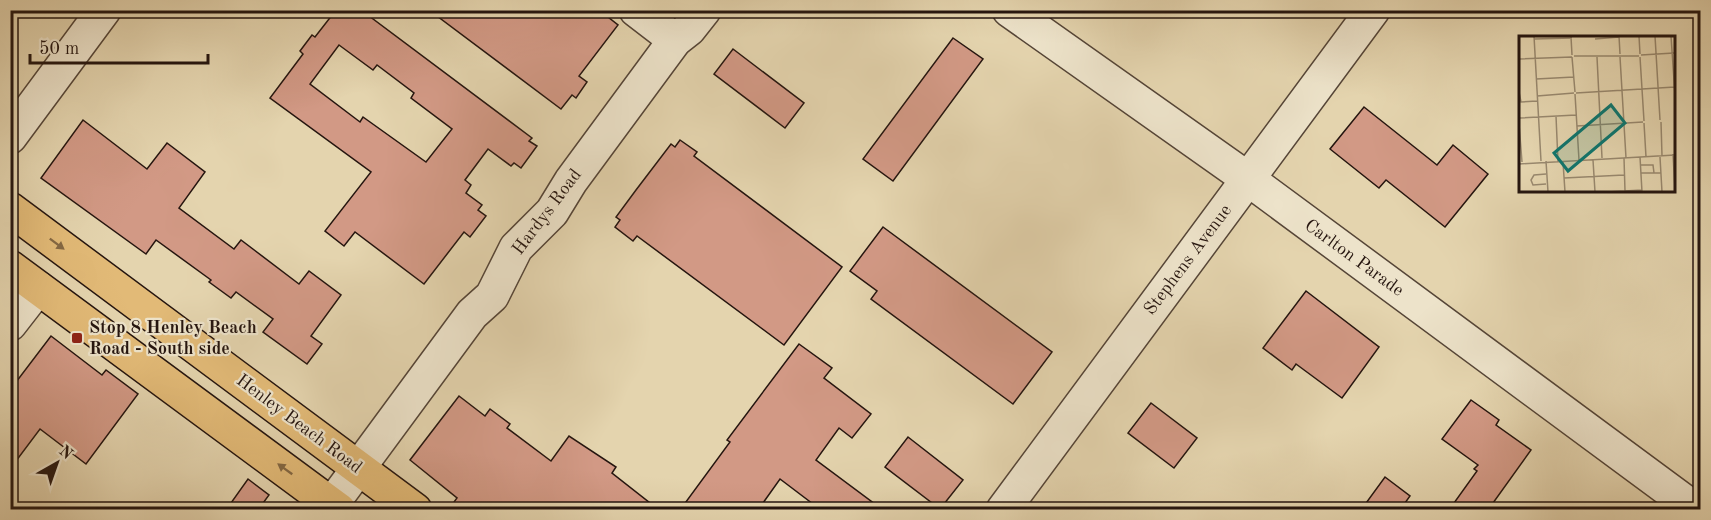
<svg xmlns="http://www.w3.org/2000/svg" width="1711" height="520" font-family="'Old Standard TT',serif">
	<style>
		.building { fill: #d29985; stroke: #25150f; stroke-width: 1.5; fill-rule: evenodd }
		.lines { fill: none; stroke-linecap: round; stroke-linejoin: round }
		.minor-casing { stroke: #554537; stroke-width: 36 }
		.major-casing { stroke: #25150f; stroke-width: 36 }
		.minor { stroke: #ede3ca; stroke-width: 33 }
		.major { stroke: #e2ba77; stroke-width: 33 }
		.oneway { fill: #846843 }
		.poi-dot { fill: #8f2418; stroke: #ede3ca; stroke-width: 2 }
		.labels { text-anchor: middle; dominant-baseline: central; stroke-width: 4.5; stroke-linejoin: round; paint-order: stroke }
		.street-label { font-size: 18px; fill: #25150f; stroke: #ede3ca }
		.poi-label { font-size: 18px; font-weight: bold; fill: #25150f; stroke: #ede3ca; text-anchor: start }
		.inset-road { fill: none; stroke: #98886e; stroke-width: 1.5 }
		.view { fill: #0f766e; fill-opacity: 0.15; stroke: #0f766e; stroke-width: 3 }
		.inset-edge { fill: none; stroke: #25150f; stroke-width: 3 }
	</style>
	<rect width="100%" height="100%" fill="#e4d4ae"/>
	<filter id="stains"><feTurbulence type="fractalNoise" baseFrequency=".00333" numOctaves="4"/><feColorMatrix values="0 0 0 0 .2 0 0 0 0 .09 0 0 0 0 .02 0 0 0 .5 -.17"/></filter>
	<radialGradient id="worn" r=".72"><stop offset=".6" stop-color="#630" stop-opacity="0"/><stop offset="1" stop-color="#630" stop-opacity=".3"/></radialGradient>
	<!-- building -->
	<g class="building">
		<path d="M336 10H361L532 138 529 141 537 146 521 168 514 163 511 166 488 149 465 180 471 185 466 193 482 205 478 210 486 216 470 237 464 232 424 284 355 232 344 246 325 231 371 172 270 98 303 54 300 51 312 35 315 37ZM339 45 373 70 377 65 414 93 411 98 452 129 426 162 363 117 360 122 310 84Z"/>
		<polygon points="429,10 599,10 618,25 579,76 587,82 576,98 572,95 561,109"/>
		<polygon points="953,38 983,59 893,181 863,159"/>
		<polygon points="733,49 804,103 785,128 714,74"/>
		<polygon points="1364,107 1437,165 1453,145 1488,174 1445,227 1386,180 1379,188 1330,149"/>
		<polygon points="83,120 147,169 167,143 205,172 179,208 234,249 241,240 299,284 309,271 341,295 311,336 322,344 307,364 263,332 273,319 236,292 231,298 209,282 211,280 156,240 146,254 41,178"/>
		<polygon points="680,140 697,152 694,156 842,267 784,345 637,236 633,241 615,227 620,220 616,217 636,190 671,144 675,147"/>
		<polygon points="883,227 1052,352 1013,404 871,299 877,291 850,271"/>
		<polygon points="1306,291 1379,347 1342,398 1296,364 1292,370 1263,348"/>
		<polygon points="51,336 102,375 106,370 138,394 86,464 40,429 10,469 10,390"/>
		<polygon points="799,344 832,368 824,378 871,414 852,438 839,428 816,460 883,510 821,510 780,479 758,510 680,510 730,442 727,440"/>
		<polygon points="459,396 485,416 490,409 510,424 507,428 551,461 569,436 616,467 612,473 659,510 464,510 454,502 457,498 410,460"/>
		<polygon points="1471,400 1499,420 1496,425 1531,450 1488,510 1449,510 1477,471 1474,469 1478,465 1442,439"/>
		<polygon points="1151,403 1197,438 1174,468 1128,433"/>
		<polygon points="908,437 963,480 940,509 885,467"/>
		<polygon points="1385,477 1410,496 1400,510 1361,510"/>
		<polygon points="248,479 269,495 258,510 226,510"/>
	</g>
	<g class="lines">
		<defs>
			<g id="minor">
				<polyline points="636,10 675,40"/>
				<polyline points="1009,10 1248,179 1696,510"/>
				<polyline points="10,137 104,10"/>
				<polyline points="10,324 38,288"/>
				<polyline points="332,504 472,314 492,296 516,248 552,212 571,181 675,40 689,29 704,10"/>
				<polyline points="1003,510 1373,10"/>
			</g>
			<g id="major">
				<polyline points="10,209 415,510"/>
				<polyline points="10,267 339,510"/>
			</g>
		</defs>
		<!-- minor casing -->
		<use href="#minor" class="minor-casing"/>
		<!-- major casing -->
		<use href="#major" class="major-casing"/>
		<!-- minor -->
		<use href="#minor" class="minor"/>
		<!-- major -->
		<use href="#major" class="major"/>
	</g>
	<!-- one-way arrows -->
	<defs><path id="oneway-solid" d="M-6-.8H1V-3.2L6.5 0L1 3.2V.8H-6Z" transform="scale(1.5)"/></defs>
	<g class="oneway">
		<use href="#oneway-solid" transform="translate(57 244) rotate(37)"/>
		<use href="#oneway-solid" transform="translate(285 469) rotate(-144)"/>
	</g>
	<!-- markers -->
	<rect class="poi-dot" x="71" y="332" width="12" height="12" rx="3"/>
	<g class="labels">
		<!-- street labels -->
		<g class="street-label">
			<text transform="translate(547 212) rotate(-53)">Hardys Road</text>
			<text transform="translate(1354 258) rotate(36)">Carlton Parade</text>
			<text transform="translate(1188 260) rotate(-53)">Stephens Avenue</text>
			<text transform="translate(299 424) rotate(37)">Henley Beach Road</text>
		</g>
		<!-- poi labels -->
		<g class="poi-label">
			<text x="89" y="328">Stop 8 Henley Beach<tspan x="89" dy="21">Road - South side</tspan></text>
		</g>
	</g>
	<!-- overview -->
	<g transform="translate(1519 36)">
		<rect width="156" height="156" fill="#e4d4ae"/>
		<path class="inset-road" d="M15 0 22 125M100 0 101 18M120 0 121 18M136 0 141 84M152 0 156 59M52 1 53 19M15 3 53 2M76 3 100 1M122 19 155 17M55 20H120M53 21 56 56M78 21 83 122M101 21 107 122M121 21 125 85M0 23 53 21M17 43 55 41M0 56 2 66 18 65M57 57 156 51M56 58 60 124M18 60 55 57M37 80 39 126M0 82 57 79M142 86 143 120M125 87 127 121M0 88 3 126M58 90 124 86M154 118 156 154M121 121 123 156M141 121 143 156M105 122 106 155M74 124 76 156M27 125 29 156M44 126 46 156M0 128 156 119M121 129H134L135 137M122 137H142M27 138 15 139 12 144 14 149 27 148M45 142 105 139M88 156 123 154"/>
		<path class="view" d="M92 69 106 87 49 135 35 117Z"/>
		<rect width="156" height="156" class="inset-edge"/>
	</g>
	<!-- margin -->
	<rect width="1711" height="520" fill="none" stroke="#e4d4ae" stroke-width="36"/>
	<rect x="12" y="12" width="1687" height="496" fill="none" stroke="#25150f" stroke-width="3"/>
	<rect x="18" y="18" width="1675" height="484" fill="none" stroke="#25150f" stroke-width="1.5"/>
	<!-- north arrow -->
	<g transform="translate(57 463) rotate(40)" stroke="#ede3ca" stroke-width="4.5" paint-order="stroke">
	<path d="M0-4.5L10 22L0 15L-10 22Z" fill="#25150f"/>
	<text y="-9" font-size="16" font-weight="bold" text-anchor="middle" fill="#25150f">N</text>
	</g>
	<!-- scale -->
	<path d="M30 54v9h178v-9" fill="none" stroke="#25150f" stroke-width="3"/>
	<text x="39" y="54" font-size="18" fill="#25150f" stroke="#ede3ca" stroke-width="4.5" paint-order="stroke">50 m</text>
	<rect width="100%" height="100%" filter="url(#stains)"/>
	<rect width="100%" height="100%" fill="url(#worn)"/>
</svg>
